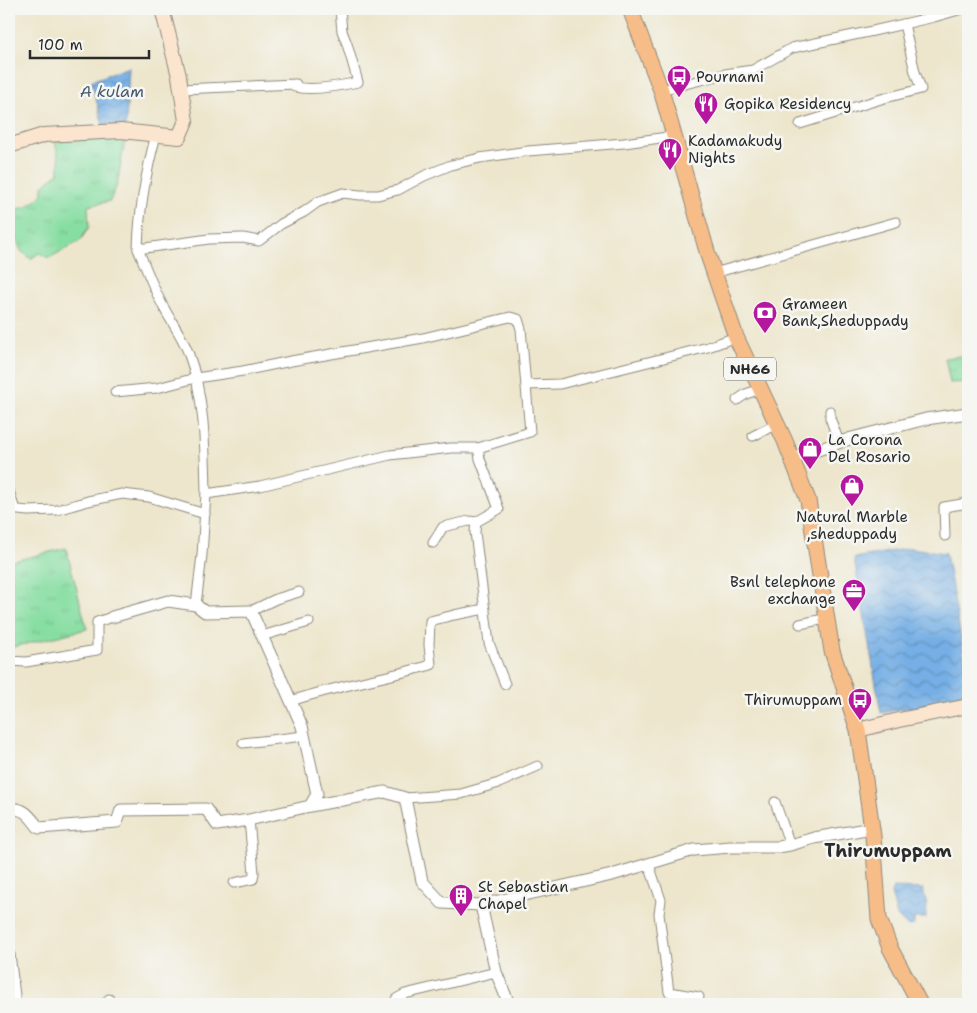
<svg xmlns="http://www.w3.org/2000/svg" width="977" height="1013" font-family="'Shantell Sans',sans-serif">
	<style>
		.grass { fill: url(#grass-tufts); stroke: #598466 }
		.water { fill: url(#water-waves); stroke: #506d88 }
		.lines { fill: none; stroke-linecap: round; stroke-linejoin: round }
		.minor-casing { stroke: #8c887c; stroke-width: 11 }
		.tertiary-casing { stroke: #8c887c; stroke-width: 13 }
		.secondary-casing { stroke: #8c887c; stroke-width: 16 }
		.trunk-casing { stroke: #8c887c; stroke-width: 17 }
		.minor { stroke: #fff; stroke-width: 9 }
		.tertiary { stroke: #fff; stroke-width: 11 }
		.secondary { stroke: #fce5cf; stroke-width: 14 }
		.trunk { stroke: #f7bd88; stroke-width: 15 }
		.labels { text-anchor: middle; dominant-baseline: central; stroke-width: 5; stroke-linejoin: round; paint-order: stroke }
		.shield { fill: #f6f6f2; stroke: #686867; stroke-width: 1 }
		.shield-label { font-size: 14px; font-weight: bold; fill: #2b2b2b }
		.poi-label { font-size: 15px; fill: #2b2b2b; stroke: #f6f6f2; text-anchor: start }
		.water-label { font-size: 16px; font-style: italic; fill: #45596c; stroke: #f6f6f2 }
		.quarter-label { font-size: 18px; font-weight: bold; fill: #2b2b2b; stroke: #f6f6f2 }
	</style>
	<defs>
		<pattern id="grass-tufts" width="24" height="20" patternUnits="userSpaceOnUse" patternTransform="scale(1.25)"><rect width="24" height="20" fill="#87dea2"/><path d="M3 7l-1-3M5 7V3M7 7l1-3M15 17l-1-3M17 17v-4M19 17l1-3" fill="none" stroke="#75bf8c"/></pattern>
		<pattern id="water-waves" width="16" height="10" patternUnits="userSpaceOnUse" patternTransform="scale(1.25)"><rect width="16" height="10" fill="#75afe5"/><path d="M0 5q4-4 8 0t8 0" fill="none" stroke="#608fba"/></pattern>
	</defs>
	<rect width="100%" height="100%" fill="#f6f6f2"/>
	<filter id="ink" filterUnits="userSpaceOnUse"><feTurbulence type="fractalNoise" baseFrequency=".02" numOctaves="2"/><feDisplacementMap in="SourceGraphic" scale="10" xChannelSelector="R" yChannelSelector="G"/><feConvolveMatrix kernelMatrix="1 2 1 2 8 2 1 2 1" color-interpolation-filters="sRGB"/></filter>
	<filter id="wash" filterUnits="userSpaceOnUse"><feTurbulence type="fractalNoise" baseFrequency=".0096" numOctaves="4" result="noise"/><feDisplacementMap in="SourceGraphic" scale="20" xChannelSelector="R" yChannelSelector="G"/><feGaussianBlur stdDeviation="1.12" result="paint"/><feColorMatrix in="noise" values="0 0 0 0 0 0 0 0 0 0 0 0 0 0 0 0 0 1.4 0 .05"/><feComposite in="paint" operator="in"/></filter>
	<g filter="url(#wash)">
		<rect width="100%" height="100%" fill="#ede6cc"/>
		<!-- grass -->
		<g class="grass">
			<path d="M102 138 125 140 117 185 110 201 88 206 89 227 80 241 49 258 39 253 31 259 21 251 15 236 9 231V210C22 210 34 204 43 194V186L49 180 59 173V160L55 141Z"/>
			<polygon points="968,355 968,382 950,383 945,358"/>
			<polygon points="66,548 87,629 9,648 9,562"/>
		</g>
		<!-- water -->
		<g class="water">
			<polygon points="129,67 126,123 125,124 125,127 103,125 91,81"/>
			<polygon points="910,548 946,553 968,678 968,697 881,713 854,558"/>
			<polygon points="893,888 923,889 927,905 926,918 914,918 914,925 907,926 897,916 891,893"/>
		</g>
	</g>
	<g filter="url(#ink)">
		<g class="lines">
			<defs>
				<g id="minor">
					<path d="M181 89 296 84 295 87C313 91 340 86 358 82L347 44 342 31 340 9"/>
					<polyline points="661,90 725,74 753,70 792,48 873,31 934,17 962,9"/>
					<polyline points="800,124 881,99 921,89 915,72 904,24"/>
					<path d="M156 135C146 172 139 210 138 249L209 239 243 238 259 241 281 224 304 212 318 202 343 193 360 195H378L398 190 424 176 451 165 480 158 528 151 624 143 675 136"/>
					<path d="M138 249C146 268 154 290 164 308 172 323 182 336 188 352 205 397 205 447 206 494"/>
					<polyline points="714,273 896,222"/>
					<polyline points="526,385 560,384 708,347 736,337"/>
					<polyline points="115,392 157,388 196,378 243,371 291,361 423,338 510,317 518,319 521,329 530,432 478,448 480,459 499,509 476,522 469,521 443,527 433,543"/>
					<polyline points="737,400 746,394 760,389"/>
					<polyline points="830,411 830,418 839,442"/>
					<polyline points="753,436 777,424"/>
					<polyline points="9,491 15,510"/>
					<polyline points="9,509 28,511 57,510 88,501 122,494 149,497 205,514"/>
					<polyline points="476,522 475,532 489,643 505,684"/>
					<polyline points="945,536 944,507 968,503"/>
					<polyline points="196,605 202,555 206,494 260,486 390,455 451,448 478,448"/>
					<polyline points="251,611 276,599 299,592"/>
					<polyline points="800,624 819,620 828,623"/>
					<polyline points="262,636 309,622"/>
					<polyline points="9,661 26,662 97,650 97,622 112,617"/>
					<path d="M291 701C337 686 385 678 431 665L429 645 430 621 454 615 485 609"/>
					<polyline points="243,743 304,736"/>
					<polyline points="405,798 461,794 499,783 538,766"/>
					<polyline points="775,802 790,845"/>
					<polyline points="649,865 661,900 659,914 669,992 699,997"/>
					<polyline points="234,883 253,879 254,873 249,820"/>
					<polyline points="9,954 10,954 16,1004"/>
					<polyline points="104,1004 107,1003 109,999 110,1004"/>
					<polyline points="396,1004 396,999 405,994 496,972"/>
				</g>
				<g id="tertiary">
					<polyline points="792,459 852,438 926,419 968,413"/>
					<polyline points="310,806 385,792 405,798 422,881 442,903 481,905 612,875 694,850 731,847 778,847 790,845 814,838 872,828"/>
					<path d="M9 809C25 807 30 817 39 828L117 822 121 810 206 809 217 825 249 820 310 806 317 794 302 726 251 611 205 612 196 605 168 601 112 617"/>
					<polyline points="481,905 496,972 509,1004"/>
				</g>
				<g id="secondary">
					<polyline points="9,146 44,135 121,131 179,137 186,121 179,76 162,9"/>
					<polyline points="858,730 899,720 968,706"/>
				</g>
				<polyline id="trunk" points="630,9 661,90 708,255 736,337 785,441 808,500 832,651 858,730 873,836 879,919 890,948 920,1004"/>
			</defs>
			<!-- minor casing -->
			<use href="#minor" class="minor-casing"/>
			<!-- tertiary casing -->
			<use href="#tertiary" class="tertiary-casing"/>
			<!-- secondary casing -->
			<use href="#secondary" class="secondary-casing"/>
			<!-- trunk casing -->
			<use href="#trunk" class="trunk-casing"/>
			<!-- minor -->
			<use href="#minor" class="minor"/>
			<!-- tertiary -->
			<use href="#tertiary" class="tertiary"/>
			<!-- secondary -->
			<use href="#secondary" class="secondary"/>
			<!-- trunk -->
			<use href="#trunk" class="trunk"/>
		</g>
	</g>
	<!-- icons -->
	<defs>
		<symbol id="bus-pin" viewBox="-11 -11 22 30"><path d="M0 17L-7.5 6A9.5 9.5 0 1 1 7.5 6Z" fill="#b5179e" stroke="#f6f6f2"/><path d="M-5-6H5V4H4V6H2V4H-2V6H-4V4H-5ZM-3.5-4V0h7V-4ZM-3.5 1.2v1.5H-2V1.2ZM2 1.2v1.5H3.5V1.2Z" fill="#fff"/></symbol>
		<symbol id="restaurant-pin" viewBox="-11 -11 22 30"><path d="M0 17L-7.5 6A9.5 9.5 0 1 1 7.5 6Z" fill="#b5179e" stroke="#f6f6f2"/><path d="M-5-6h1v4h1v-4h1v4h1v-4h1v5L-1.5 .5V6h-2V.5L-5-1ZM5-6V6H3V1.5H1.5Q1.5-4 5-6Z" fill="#fff"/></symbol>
		<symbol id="bank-pin" viewBox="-11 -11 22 30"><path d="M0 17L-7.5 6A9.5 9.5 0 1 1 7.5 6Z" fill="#b5179e" stroke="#f6f6f2"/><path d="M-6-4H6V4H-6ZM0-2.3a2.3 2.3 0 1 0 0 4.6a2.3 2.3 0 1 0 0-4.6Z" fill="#fff"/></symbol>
		<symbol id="shop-pin" viewBox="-11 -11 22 30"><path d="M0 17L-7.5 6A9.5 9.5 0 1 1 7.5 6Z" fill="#b5179e" stroke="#f6f6f2"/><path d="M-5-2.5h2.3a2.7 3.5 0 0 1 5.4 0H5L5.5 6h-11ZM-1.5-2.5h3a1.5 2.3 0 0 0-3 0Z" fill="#fff"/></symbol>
		<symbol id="office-pin" viewBox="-11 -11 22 30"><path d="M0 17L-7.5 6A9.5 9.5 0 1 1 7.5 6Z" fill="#b5179e" stroke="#f6f6f2"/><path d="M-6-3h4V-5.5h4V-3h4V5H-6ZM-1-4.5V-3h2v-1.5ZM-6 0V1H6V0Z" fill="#fff"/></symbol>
		<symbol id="building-pin" viewBox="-11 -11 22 30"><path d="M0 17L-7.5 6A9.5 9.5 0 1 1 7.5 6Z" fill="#b5179e" stroke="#f6f6f2"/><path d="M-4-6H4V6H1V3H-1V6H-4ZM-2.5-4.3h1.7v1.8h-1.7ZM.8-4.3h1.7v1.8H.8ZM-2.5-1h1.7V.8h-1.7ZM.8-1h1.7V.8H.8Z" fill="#fff"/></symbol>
	</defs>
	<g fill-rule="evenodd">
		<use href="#bus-pin" x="665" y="63" width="28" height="38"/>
		<use href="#restaurant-pin" x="692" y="90" width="28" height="38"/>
		<use href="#restaurant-pin" x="656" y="136" width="28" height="38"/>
		<use href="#bank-pin" x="751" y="299" width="28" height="38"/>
		<use href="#shop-pin" x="796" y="435" width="28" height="38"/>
		<use href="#shop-pin" x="838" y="472" width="28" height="38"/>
		<use href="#office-pin" x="840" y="577" width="28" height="38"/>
		<use href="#bus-pin" x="846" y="686" width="28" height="38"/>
		<use href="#building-pin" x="447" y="882" width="28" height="38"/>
	</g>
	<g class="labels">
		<!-- shield labels -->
		<rect class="shield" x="724" y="357.5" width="52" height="23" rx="4"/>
		<g class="shield-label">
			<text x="750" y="369">NH66</text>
		</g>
		<!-- poi labels -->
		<g class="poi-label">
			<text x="696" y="77">Pournami</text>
			<text x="724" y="104">Gopika Residency</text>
			<text x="688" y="141">Kadamakudy<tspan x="688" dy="17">Nights</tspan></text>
			<text x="782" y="304">Grameen<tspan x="782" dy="17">Bank,Sheduppady</tspan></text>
			<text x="828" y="440">La Corona<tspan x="828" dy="17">Del Rosario</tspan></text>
			<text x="852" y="517" text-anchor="middle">Natural Marble<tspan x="852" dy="17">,sheduppady</tspan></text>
			<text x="836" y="582" text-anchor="end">Bsnl telephone<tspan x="836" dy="17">exchange</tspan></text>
			<text x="842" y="700" text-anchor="end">Thirumuppam</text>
			<text x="478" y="887">St Sebastian<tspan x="478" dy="17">Chapel</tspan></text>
		</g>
		<!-- water labels -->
		<g class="water-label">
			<text x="112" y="91">A kulam</text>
		</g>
		<!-- quarter labels -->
		<g class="quarter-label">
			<text x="888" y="851">Thirumuppam</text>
		</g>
	</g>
	<!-- margin -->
	<rect width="977" height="1013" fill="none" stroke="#f6f6f2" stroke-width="30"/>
	<!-- scale -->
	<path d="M30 50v8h119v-8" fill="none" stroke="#2b2b2b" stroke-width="2.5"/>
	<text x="38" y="50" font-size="15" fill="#2b2b2b" stroke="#f6f6f2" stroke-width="4" paint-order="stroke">100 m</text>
</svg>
